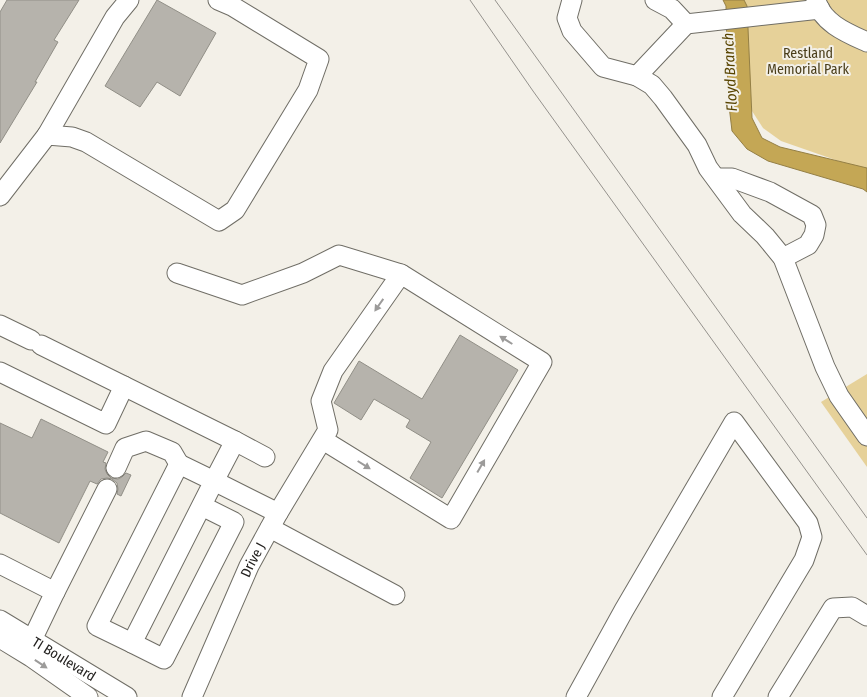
<svg xmlns="http://www.w3.org/2000/svg" width="867" height="697" font-family="'Fira Sans Condensed',sans-serif">
	<style>
		.green { fill: #e6d199 }
		.water { fill: #c4a755; stroke: #947f45 }
		.building { fill: #b6b3ac; stroke: #918f87 }
		.lines { fill: none; stroke-linecap: round; stroke-linejoin: round }
		.minor-casing { stroke: #706e66; stroke-width: 21 }
		.minor { stroke: #fff; stroke-width: 19 }
		.tram { stroke: #95928d; stroke-width: 1 }
		.oneway { fill: #9c9b9a }
		.labels { text-anchor: middle; dominant-baseline: central; stroke-width: 4; stroke-linejoin: round; paint-order: stroke }
		.park-label { font-size: 14px; fill: #493d19; stroke: #f3f0e8 }
		.street-label { font-size: 14px; fill: #23211f; stroke: #f3f0e8 }
		.water-label { font-size: 15px; font-style: italic; fill: #584400; stroke: #f3f0e8 }
	</style>
	<rect width="100%" height="100%" fill="#f3f0e8"/>
	<!-- green -->
	<g class="green">
		<polygon points="743,0 867,0 867,171 781,141 763,128 752,111"/>
		<polygon points="867,374 867,467 821,402"/>
	</g>
	<!-- water -->
	<polygon class="water" points="723,0 744,0 747,6 752,118 762,138 780,147 867,168 867,192 863,189 768,161 747,149 732,131 728,97 726,6"/>
	<!-- building -->
	<g class="building">
		<polygon points="7,0 79,0 54,40 58,42 35,82 37,82 0,143 0,12"/>
		<polygon points="157,0 216,33 180,96 157,82 140,107 105,86"/>
		<polygon points="460,335 518,370 442,498 410,478 431,442 406,427 410,420 374,399 361,420 334,403 359,361 422,399"/>
		<polygon points="41,419 108,452 103,462 106,463 105,469 107,474 111,478 118,479 122,477 126,473 131,475 121,496 117,494 118,489 117,483 112,479 107,478 101,479 97,484 90,481 59,543 0,513 0,423 32,438"/>
	</g>
	<g class="lines">
		<defs>
			<g id="minor">
				<polyline points="572,0 567,18 572,31 603,67 637,76 686,24"/>
				<polyline points="655,0 672,9 686,24 820,9"/>
				<path d="M816 0C822 23 847 33 867 42"/>
				<polyline points="637,76 652,85 663,98 697,145 708,168 742,214 765,236 783,258 825,367 839,396 867,436"/>
				<polyline points="47,135 115,17 129,0"/>
				<polyline points="716,178 732,178 770,192 812,215 816,225 814,235 808,245 783,258"/>
				<polyline points="0,196 47,135 72,137 86,142 219,221 235,210 308,90 319,59 232,6 218,0"/>
				<polyline points="177,273 242,295 303,273 339,255 401,274"/>
				<polyline points="0,325 31,340"/>
				<polyline points="41,345 235,441 214,481 179,464 97,626 132,643 214,481 278,513"/>
				<polyline points="0,372 106,424 124,386"/>
				<polyline points="235,441 265,457"/>
				<polyline points="116,468 125,448 146,441 172,452 179,464"/>
				<polyline points="270,528 395,595"/>
				<polyline points="0,564 55,592 32,640"/>
				<polyline points="55,592 107,489"/>
				<path id="s1" d="M0 620 127 697"/>
				<polyline points="0,638 31,657 88,697"/>
				<polyline points="132,643 164,659 234,522 202,506"/>
				<path id="s2" d="M192 697 249 566 278 513 328 430 321 401 333 371 401 274 542 362 451 519 323 440"/>
				<polyline points="576,697 624,610 734,422 808,523 812,537 804,560 722,697"/>
				<polyline points="778,697 833,608 852,607 867,616"/>
			</g>
		</defs>
		<!-- minor casing -->
		<use href="#minor" class="minor-casing"/>
		<!-- minor -->
		<use href="#minor" class="minor"/>
		<!-- tram -->
		<g class="tram">
			<polyline points="470,0 533,91 867,555"/>
			<polyline points="495,0 867,518"/>
		</g>
	</g>
	<!-- one-way arrows -->
	<defs><path id="oneway-solid" d="M-6-.8H1V-3.2L6.5 0L1 3.2V.8H-6Z" transform="scale(1.25)"/></defs>
	<g class="oneway">
		<use href="#oneway-solid" transform="translate(379 305) rotate(125)"/>
		<use href="#oneway-solid" transform="translate(506 340) rotate(-148)"/>
		<use href="#oneway-solid" transform="translate(364 465) rotate(32)"/>
		<use href="#oneway-solid" transform="translate(481 466) rotate(-60)"/>
		<use href="#oneway-solid" transform="translate(41 664) rotate(34)"/>
	</g>
	<g class="labels">
		<!-- park labels -->
		<g class="park-label">
			<text x="808" y="53">Restland<tspan x="808" dy="16">Memorial Park</tspan></text>
		</g>
		<!-- street labels -->
		<g class="street-label">
			<text stroke="none"><textPath href="#s2" startOffset="150">Drive J</textPath></text>
			<text stroke="none"><textPath href="#s1" startOffset="75">TI Boulevard</textPath></text>
		</g>
		<!-- water labels -->
		<g class="water-label">
			<text transform="translate(730 72) rotate(-93)">Floyd Branch</text>
		</g>
	</g>
</svg>
